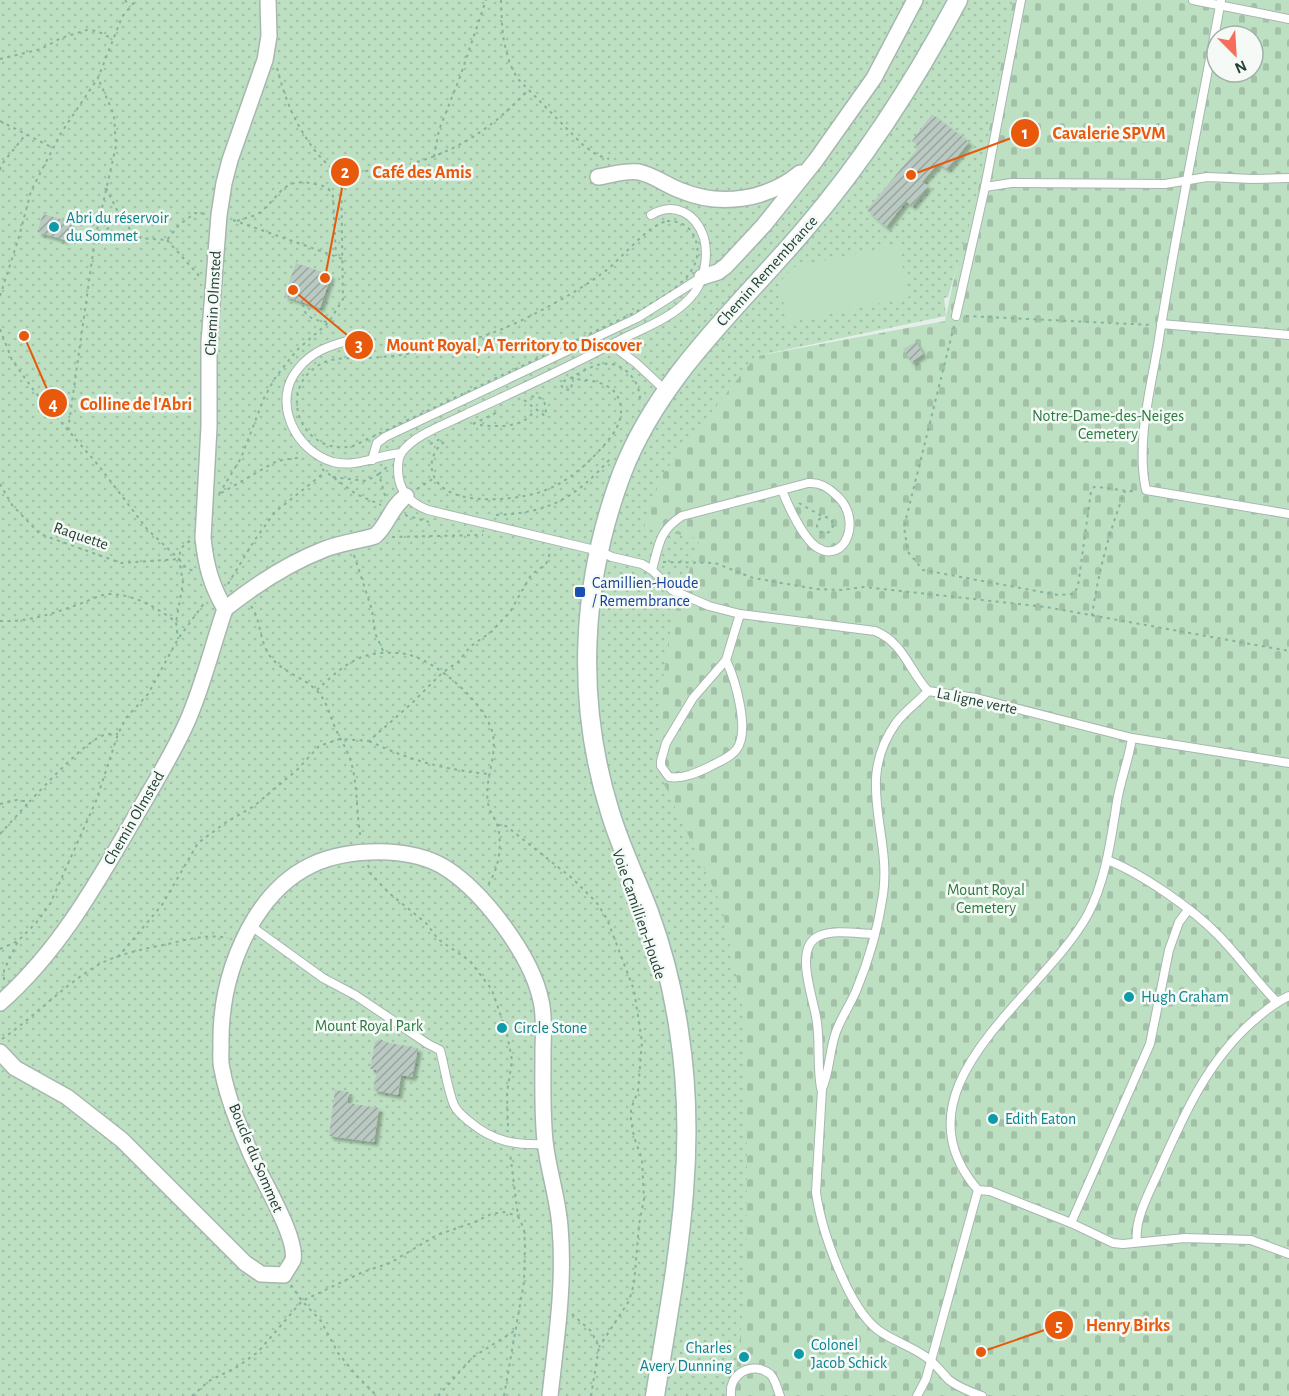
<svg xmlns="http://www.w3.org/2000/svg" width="1289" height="1396" font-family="'Alegreya Sans',sans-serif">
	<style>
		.cemetery { fill: url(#cemetery-stones); fill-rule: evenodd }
		.park { fill: url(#park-dots) }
		.pitch { fill: #bde0c2 }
		.building { fill: url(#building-hatch); filter: url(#shadow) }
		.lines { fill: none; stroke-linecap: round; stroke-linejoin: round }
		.lane-casing { stroke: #a7b7af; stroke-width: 10 }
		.street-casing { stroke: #a7b7af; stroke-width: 18 }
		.secondary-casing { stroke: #a2baaf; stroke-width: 21 }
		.path { stroke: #84b39e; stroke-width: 2; stroke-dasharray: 3 4.5; stroke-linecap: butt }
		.lane { stroke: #fff; stroke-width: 8 }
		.street { stroke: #fff; stroke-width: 15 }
		.secondary { stroke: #fff; stroke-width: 18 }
		.culture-dot { fill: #0f9aa8; stroke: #f5faf7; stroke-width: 2 }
		.transit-dot { fill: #1a4fb4; stroke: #f5faf7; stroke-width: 2 }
		.labels { text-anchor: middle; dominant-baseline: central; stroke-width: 5; stroke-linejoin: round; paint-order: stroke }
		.culture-label { font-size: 16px; fill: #0d838f; stroke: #f5faf7; text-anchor: start }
		.street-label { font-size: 16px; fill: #234135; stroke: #f5faf7 }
		.park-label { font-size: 16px; fill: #2b7a40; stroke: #f5faf7 }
		.transit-label { font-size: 16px; fill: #164399; stroke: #f5faf7; text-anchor: start }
		.leader { fill: none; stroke: #e8590c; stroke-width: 2 }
		.callout-dot { fill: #e8590c; stroke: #f5faf7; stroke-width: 2 }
		.mark-label { font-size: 18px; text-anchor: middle; font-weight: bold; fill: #fff }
		.callout-label { font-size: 18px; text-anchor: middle; font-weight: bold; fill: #e8590c; stroke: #f5faf7; stroke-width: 5; stroke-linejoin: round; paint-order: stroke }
	</style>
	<defs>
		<pattern id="cemetery-stones" width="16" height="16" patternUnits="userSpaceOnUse" patternTransform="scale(1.5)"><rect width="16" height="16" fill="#bde0c2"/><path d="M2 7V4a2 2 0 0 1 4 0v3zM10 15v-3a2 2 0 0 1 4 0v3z" fill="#a2c1a7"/></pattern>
		<pattern id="park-dots" width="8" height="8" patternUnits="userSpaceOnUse" patternTransform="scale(1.5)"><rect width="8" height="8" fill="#bde0c2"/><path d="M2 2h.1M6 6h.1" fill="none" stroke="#a2c1a7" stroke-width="1.8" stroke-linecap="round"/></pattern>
		<pattern id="building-hatch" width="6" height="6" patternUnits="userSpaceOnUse" patternTransform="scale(1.5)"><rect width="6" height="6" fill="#bac9c1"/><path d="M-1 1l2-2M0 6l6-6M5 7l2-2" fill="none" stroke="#97a59e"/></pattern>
		<filter id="shadow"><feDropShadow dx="4" dy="4" stdDeviation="1.5" flood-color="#0004"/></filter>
	</defs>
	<rect width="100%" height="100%" fill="#e5eee9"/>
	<!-- cemetery -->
	<path class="cemetery" d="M1013 0H1289V1396H684L614 618 672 423 714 364 945 321ZM1217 36H1253V72H1217Z"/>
	<!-- park -->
	<polygon class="park" points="0,0 1013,0 977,196 948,297 944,298 946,316 756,356 660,477 644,527 700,539 672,621 658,710 664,784 721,904 742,1003 747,1152 746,1281 737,1365 729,1396 0,1396"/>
	<!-- pitch -->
	<polygon class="pitch" points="898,245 909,297 788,323 779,283 794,267"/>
	<!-- building -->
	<g class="building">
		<polygon points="932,114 969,142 947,169 938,163 922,182 928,186 912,206 906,201 886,227 867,210 919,147 912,141"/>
		<polygon points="43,214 71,222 65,240 37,232"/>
		<polygon points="296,263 331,275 320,308 284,296"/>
		<polygon points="916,342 923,354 911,362 903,349"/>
		<polygon points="380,1039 389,1043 418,1048 412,1077 401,1075 398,1095 373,1090 377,1070 370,1069 375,1042"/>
		<polygon points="335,1090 349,1092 347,1103 379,1108 374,1142 329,1136"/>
	</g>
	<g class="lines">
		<defs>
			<g id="lane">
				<polyline points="1193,0 1289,19"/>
				<path d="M1221 0C1200 115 1176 230 1158 345 1150 392 1136 443 1146 490L1289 514"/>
				<polyline points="985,187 1011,183 1165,184 1207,177 1253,179 1289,178"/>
				<path d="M651 215C674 201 696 213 704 238 709 257 704 284 690 298 672 318 644 328 620 340 570 366 519 390 468 413 449 423 415 434 402 452 398 457 398 464 398 469 398 490 409 503 428 510L599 551 612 557 642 564 652 570 672 590 709 606 740 614 875 631C903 642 909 670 928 691L976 698 1132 738 1289 763"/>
				<polyline points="956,316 985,187 1021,0"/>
				<polyline points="1161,324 1289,335"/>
				<path d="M350 340C329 346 312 351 298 369 271 401 295 451 333 462 357 468 377 455 401 453"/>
				<polyline points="612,345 636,363 665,390"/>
				<polyline points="372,460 377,443 385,437 637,318 702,277"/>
				<path d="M652 570C659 544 659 531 682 516L808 483C820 482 828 487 836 495 863 518 846 564 818 548 804 540 788 506 782 490"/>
				<path d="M726 660C735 679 751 732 736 750 730 758 718 762 709 767 696 773 683 779 669 777L661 766V761L666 743 693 698 726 660 740 614"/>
				<path d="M928 691C918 702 905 711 896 723 854 782 892 832 883 895 878 929 869 960 856 991 850 1005 841 1018 836 1032 829 1051 830 1071 822 1089L816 1192C821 1229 847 1306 878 1330 893 1341 911 1346 926 1357 935 1363 941 1372 949 1380 959 1388 971 1392 982 1396"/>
				<path d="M1132 738C1129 758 1122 776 1118 796 1111 836 1107 878 1088 914 1044 996 888 1086 978 1190L990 1191 1071 1223 1113 1243 1123 1244 1185 1238 1251 1240 1289 1254"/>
				<path d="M1107 860C1141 873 1193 909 1218 935 1239 956 1255 980 1276 1001"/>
				<path d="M251 926 323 978 355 995 428 1044 440 1050C445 1068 447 1088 454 1105 458 1113 464 1117 470 1122 494 1142 515 1145 545 1144"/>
				<path d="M821 1088C817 1066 820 1044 817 1023 815 1001 792 948 819 936 835 929 859 934 875 934"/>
				<polyline points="1071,1223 1150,1044 1169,950 1179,922 1188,910"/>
				<path d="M1137 1242C1134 1220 1149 1193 1158 1173 1183 1117 1206 1063 1252 1022 1264 1012 1275 1002 1289 996"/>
				<path d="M731 1396C728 1374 752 1360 770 1374 776 1380 777 1389 780 1396"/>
				<polyline points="917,1396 926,1379 931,1361 978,1190"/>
			</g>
			<g id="street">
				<path d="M598 177C611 175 626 170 639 172 654 175 667 186 682 191 721 207 767 200 800 173"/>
				<polyline points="702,277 718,272 726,266 764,225 816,160 874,78 915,0"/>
				<path d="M225 609C255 585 289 563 325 549 341 543 358 541 375 536 388 525 390 508 406 496"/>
				<path d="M0 1003C56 954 93 890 130 826 149 792 171 758 187 722 203 686 212 647 225 609 211 585 206 566 203 538L209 427V343L219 215 224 183 230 160 265 60 269 36 268 0"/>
				<path d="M0 1052 15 1068 67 1097 122 1140 245 1263 261 1274 284 1275C286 1271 291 1264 293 1260 298 1237 259 1175 250 1152 239 1126 227 1097 222 1069 220 1062 221 1054 221 1046 220 1000 231 958 255 918 287 867 329 850 388 852 407 853 427 857 444 867 483 891 532 956 541 1001 545 1018 543 1036 543 1054 543 1083 542 1112 545 1141 548 1170 558 1198 560 1227 565 1284 556 1340 550 1396"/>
			</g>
			<path id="secondary" d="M655 1396C675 1271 699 1158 679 1031 673 990 663 950 649 912 636 878 620 846 610 812 575 700 581 582 622 473 660 375 739 307 805 229 865 159 915 81 958 0"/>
		</defs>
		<!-- lane casing -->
		<use href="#lane" class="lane-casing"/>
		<!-- street casing -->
		<use href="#street" class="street-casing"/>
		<!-- secondary casing -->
		<use href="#secondary" class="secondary-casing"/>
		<!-- path -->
		<g class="path">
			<polyline points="125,0 130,7"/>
			<polyline points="501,0 502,26 504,42 510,64 517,78 583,145 597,155 609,159"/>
			<polyline points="0,59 41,49 61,38 87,30 97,31 113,39"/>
			<path d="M277 68C286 102 295 124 316 152 323 160 330 169 341 172 417 172 476 147 528 90"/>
			<polyline points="0,121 53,148"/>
			<polyline points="434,157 439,130 460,77 486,0"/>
			<polyline points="0,170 2,164 26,134"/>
			<polyline points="106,188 121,218"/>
			<polyline points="233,220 343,259"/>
			<path d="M237 221C244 218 253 217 259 213 283 195 281 175 319 185 326 186 330 189 333 196L336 256"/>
			<path d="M667 221C679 221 689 225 694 236 710 271 667 295 642 309L353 446C302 457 275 391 319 365 334 356 351 359 368 358 383 357 398 356 413 353 457 347 499 333 538 312 561 300 584 287 604 272 623 258 646 226 667 221Z"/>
			<polyline points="95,239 121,218 137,238 167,240 179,225 195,213 207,214"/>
			<polyline points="167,240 201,278"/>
			<polyline points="0,296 19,237 31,191 61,133 98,78 122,17 136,0"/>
			<path d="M303 304C303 318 317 321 329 322"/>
			<polyline points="966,316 1152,325"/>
			<path d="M954 326 904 527 908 552 923 570 1058 595 1074 594 1078 586 1091 491 1094 487C1109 487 1122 492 1137 491"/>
			<polyline points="0,329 12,360 35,392 99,466 147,529 179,559 183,583 176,622"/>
			<path d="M573 377 571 390 563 389 561 384 564 381C576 376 589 366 602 364 625 361 641 382 640 402"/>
			<path d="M524 400 545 416C548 405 543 394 530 397"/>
			<polyline points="473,424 500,411"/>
			<path d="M480 425C497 427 526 428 534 410"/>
			<polyline points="68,430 95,239 116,146 114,115 98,78"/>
			<path d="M444 442C436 448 430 459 432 470 439 508 510 501 537 493 561 486 580 471 597 453 608 441 622 426 621 410 620 383 594 380 573 379"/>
			<polyline points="430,444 440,439"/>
			<polyline points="322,469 356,494 381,505"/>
			<polyline points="333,477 366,481 379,474"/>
			<polyline points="0,484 12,505 40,534 121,563 179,559"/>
			<polyline points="417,489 434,478"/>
			<polyline points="221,493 277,461 302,457"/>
			<polyline points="219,494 241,458 264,398 275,378 297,350 329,322 343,299 341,172"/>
			<polyline points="385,496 379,474 387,467"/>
			<polyline points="799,503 825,518"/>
			<polyline points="405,515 429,522"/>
			<path d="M496 515C549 513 575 498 610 459"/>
			<circle cx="825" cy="525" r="8"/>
			<polyline points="392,537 483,535"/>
			<path d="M190 541C182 545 180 550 179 559L186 568 196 572"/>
			<polyline points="354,555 372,610 375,633 384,653"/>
			<polyline points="663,562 715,563 753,578 816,589 841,590 864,587 1046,607 1289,651"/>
			<polyline points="228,584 254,541 275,512 325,472"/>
			<path d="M251 606C261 620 259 638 268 653 278 671 305 677 318 692 327 702 329 713 334 725 339 738 347 748 351 762 358 786 356 814 361 839"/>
			<path d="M1092 616C1098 573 1109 532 1125 491"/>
			<path d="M0 621C29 622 55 613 82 603 90 600 100 595 108 594 134 594 156 607 176 622L178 639"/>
			<path d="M317 690C331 677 346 662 365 656 377 652 393 652 406 654 436 660 487 704 493 735 497 758 484 780 488 803 489 811 494 817 497 824 503 844 499 868 488 885"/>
			<path d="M369 741C409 760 445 770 489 774"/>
			<path d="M0 804 17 800 29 802C44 787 85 741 104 735 108 734 114 734 118 734"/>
			<polyline points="497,825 506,826 572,878 597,903 607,919 634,990 642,1042 638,1091 631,1109 631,1120 634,1137 642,1159 644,1199 639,1225 634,1284 629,1301 599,1347"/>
			<polyline points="0,834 29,802"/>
			<polyline points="368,865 371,874 389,893 426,923 438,939 470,961 492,990 507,1034 512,1060 507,1093 508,1132"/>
			<polyline points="0,949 18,941 36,923 50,904 96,801 118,734 126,718 148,694 178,639 205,602"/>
			<polyline points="118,957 162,905 198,843 225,823 254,806 298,769 319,746 340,739 369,741 410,705 442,673 458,662 471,646 491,632 510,612 531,575 546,564 551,550"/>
			<polyline points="4,980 4,970 18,941"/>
			<path d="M2 1039C34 1017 61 988 93 968 115 954 144 949 168 944 188 939 208 934 228 938"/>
			<polyline points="291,1285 302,1301 321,1321 338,1353 357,1376 377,1396"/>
			<polyline points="572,1314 591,1331 599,1347 591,1396"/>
			<polyline points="192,1396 209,1381 237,1367 258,1352 302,1301 363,1272 390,1263 437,1235 475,1222 491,1214 504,1212 518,1216"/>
			<polyline points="438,1396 473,1357 516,1330"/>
			<polyline points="504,1396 524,1282 525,1245 524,1229 518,1216 510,1153"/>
		</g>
		<!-- lane -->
		<use href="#lane" class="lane"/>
		<!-- street -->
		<use href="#street" class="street"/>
		<!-- secondary -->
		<use href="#secondary" class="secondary"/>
	</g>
	<!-- markers -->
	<g class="culture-dot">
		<circle cx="54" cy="227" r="6"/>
		<circle cx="1129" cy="997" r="6"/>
		<circle cx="502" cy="1028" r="6"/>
		<circle cx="993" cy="1119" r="6"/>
		<circle cx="799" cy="1354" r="6"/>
		<circle cx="744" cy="1357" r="6"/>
	</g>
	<rect class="transit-dot" x="574" y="586" width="12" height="12" rx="3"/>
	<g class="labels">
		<!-- culture labels -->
		<g class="culture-label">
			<text x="66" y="218">Abri du réservoir<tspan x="66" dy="18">du Sommet</tspan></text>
			<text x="1141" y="997">Hugh Graham</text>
			<text x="514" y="1028">Circle Stone</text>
			<text x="1005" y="1119">Edith Eaton</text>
			<text x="811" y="1345">Colonel<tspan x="811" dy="18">Jacob Schick</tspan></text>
			<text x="732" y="1348" text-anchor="end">Charles<tspan x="732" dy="18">Avery Dunning</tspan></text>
		</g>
		<!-- street labels -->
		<g class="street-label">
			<text transform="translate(767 271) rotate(-48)">Chemin Remembrance</text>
			<text transform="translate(213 303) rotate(-87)">Chemin Olmsted</text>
			<text transform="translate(81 536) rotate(19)">Raquette</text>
			<text transform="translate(977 701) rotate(12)">La ligne verte</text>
			<text transform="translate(134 818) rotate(-60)">Chemin Olmsted</text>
			<text transform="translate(639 914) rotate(71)">Voie Camillien-Houde</text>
			<text transform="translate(256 1158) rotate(67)">Boucle du Sommet</text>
		</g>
		<!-- park labels -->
		<g class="park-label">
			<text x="1108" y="416">Notre-Dame-des-Neiges<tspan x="1108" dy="18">Cemetery</tspan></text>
			<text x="986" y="890">Mount Royal<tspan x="986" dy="18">Cemetery</tspan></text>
			<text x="369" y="1026">Mount Royal Park</text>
		</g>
		<!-- transit labels -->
		<g class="transit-label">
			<text x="592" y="583">Camillien-Houde<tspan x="592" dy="18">/ Remembrance</tspan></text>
		</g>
	</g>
	<!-- callouts -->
	<path class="leader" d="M911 175L1025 133M325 278L345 172M293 290L359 345M24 336L53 403M981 1352L1059 1325"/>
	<g class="callout-dot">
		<circle cx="911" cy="175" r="6"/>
		<circle cx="325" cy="278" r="6"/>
		<circle cx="293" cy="290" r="6"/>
		<circle cx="24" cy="336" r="6"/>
		<circle cx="981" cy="1352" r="6"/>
		<circle cx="1025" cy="133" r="15"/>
		<circle cx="345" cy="172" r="15"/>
		<circle cx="359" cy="345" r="15"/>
		<circle cx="53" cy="403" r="15"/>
		<circle cx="1059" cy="1325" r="15"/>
	</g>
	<g class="mark-label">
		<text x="1025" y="139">1</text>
		<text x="345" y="178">2</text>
		<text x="359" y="351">3</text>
		<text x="53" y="410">4</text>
		<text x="1059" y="1331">5</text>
	</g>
	<g class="callout-label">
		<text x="1109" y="139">Cavalerie SPVM</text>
		<text x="422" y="178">Café des Amis</text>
		<text x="514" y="351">Mount Royal, A Territory to Discover</text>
		<text x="136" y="410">Colline de l'Abri</text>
		<text x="1128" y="1331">Henry Birks</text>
	</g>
	<!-- north arrow -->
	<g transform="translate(1235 54) rotate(156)"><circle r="28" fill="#f5faf7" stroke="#a1b0a9" stroke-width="1.5"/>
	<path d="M0-4.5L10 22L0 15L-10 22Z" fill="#f66d5b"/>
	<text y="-9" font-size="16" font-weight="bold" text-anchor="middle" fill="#234135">N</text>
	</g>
</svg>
